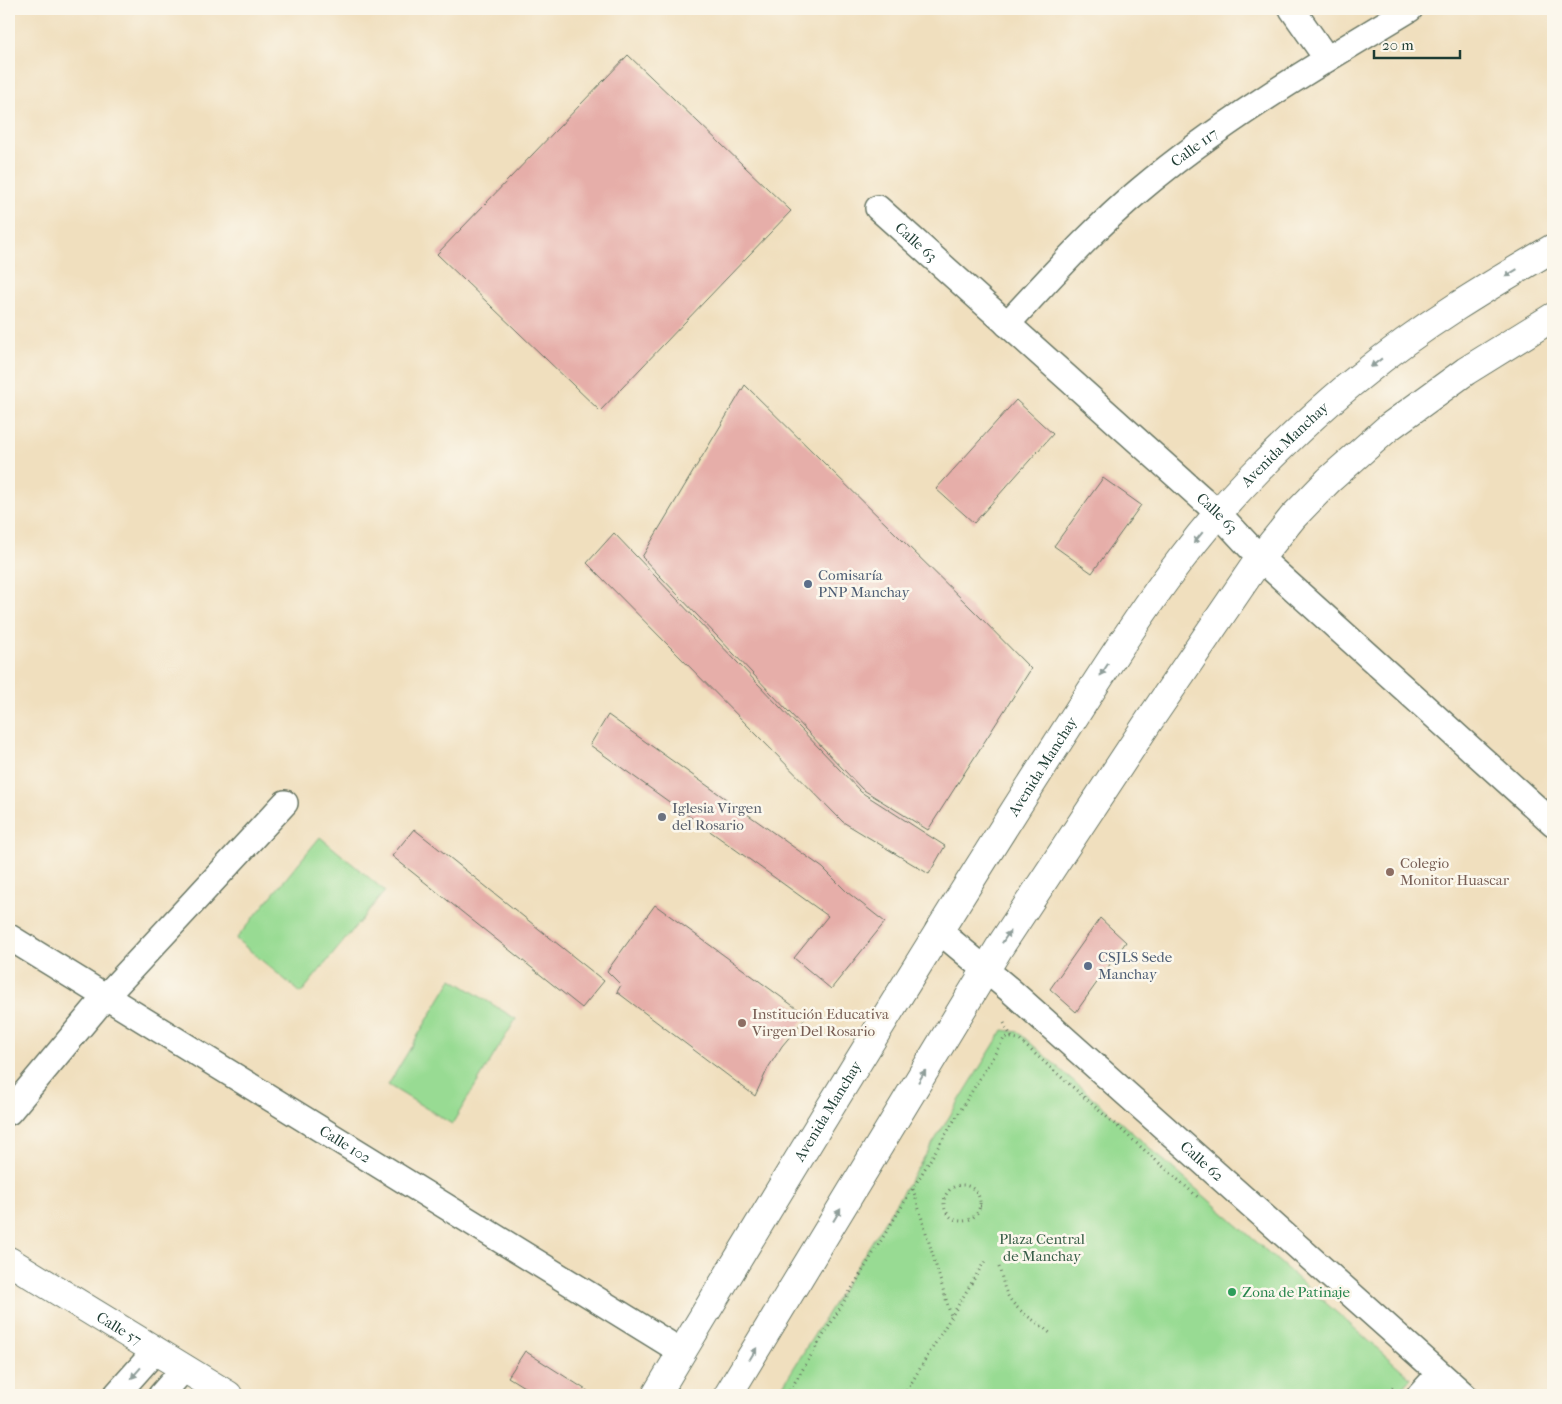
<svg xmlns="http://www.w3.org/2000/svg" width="1562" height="1404" font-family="'IM FELL French Canon',serif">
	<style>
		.green { fill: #98db93; stroke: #5c8c64 }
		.building { fill: #e6aea9 }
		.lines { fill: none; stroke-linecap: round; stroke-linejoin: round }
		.minor-casing { stroke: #687664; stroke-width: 28 }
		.tertiary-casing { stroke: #687664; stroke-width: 30 }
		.path { stroke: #687664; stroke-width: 3; stroke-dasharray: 1 4; stroke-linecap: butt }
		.minor { stroke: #fff; stroke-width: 25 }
		.tertiary { stroke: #fff; stroke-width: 28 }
		.oneway { fill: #8f9e9a }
		.service-dot { fill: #5c6f8a; stroke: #fbf7ec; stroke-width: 2 }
		.worship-dot { fill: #6b7280; stroke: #fbf7ec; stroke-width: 2 }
		.education-dot { fill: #8d6e63; stroke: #fbf7ec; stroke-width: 2 }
		.leisure-dot { fill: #2e9e5b; stroke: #fbf7ec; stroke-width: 2 }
		.labels { text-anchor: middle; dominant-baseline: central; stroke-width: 5; stroke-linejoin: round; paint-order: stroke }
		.street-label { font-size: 15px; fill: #1f3d34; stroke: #fbf7ec }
		.service-label { font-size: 15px; fill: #4e5e75; stroke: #fbf7ec; text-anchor: start }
		.worship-label { font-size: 15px; fill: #5b616d; stroke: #fbf7ec; text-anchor: start }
		.education-label { font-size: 15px; fill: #785e54; stroke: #fbf7ec; text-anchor: start }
		.park-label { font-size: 15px; fill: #375d47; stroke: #fbf7ec }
		.leisure-label { font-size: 15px; fill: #27864d; stroke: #fbf7ec; text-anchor: start }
	</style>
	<rect width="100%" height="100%" fill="#fbf7ec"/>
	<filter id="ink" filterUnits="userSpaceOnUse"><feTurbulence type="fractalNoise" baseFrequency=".02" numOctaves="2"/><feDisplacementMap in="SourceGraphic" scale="10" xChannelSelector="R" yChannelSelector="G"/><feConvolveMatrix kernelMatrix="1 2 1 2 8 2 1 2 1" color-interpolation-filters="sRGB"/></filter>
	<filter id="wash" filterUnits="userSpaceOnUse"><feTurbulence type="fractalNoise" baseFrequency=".0096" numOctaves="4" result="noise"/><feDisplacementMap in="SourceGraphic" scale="20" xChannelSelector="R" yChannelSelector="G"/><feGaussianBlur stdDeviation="1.12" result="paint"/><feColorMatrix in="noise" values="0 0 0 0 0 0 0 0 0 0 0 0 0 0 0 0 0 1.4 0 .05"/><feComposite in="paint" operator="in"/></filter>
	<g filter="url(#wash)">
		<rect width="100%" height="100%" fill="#f0dfbe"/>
		<!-- green -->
		<g class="green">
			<polygon points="320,837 385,891 301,993 236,939"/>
			<polygon points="452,979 516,1019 452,1124 388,1085"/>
			<polygon points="1003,1030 1018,1032 1411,1378 1396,1395 777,1395"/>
		</g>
		<g id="blocks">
			<!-- building -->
			<g class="building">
				<polygon points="628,55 791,211 600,411 437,254"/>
				<polygon points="745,385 975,612 1031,669 928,830 862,789 642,557"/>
				<polygon points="1016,400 1053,434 974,523 936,489"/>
				<polygon points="1103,478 1141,505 1092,573 1054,546"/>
				<polygon points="614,533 861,792 945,846 929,874 843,822 587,563"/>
				<polygon points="608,715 823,868 847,892 885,922 831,989 794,958 828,916 590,745"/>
				<polygon points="414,829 604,981 582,1008 392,856"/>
				<polygon points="655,905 807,1016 782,1046 768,1068 755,1096 617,992 621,985 607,971"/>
				<polygon points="1100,918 1126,942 1076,1012 1050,989"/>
				<polygon points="525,1351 594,1395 537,1395 508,1377"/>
			</g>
		</g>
	</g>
	<g filter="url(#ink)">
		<use href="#blocks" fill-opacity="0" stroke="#687664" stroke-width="1"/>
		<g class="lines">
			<defs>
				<g id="minor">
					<polyline points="1292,9 1327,59"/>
					<path id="s1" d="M878 208 1218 513 1260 558 1553 823"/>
					<path id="s2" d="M1007 324C1050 278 1092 230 1140 190 1223 120 1317 65 1410 9"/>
					<path id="s3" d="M938 930 1010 990 1464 1395"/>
					<path id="s4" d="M9 937 682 1352"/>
					<polyline points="9,1112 106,996 285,803"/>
					<polyline points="116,1395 156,1350"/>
					<polyline points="161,1395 185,1368"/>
					<polyline points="1420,1395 1439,1374"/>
				</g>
				<g id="tertiary">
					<path id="s5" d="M9 1261 228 1395"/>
					<path id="s6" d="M656 1395C773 1200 891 1006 1013 813 1046 761 1079 709 1113 657 1156 591 1202 526 1258 470 1291 437 1325 404 1362 375 1421 326 1487 287 1553 248"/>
					<polyline points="728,1395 999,948 1149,721 1260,558 1293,517 1329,480 1389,427 1466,371 1553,317"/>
				</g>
			</defs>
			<!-- minor casing -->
			<use href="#minor" class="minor-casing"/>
			<!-- tertiary casing -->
			<use href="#tertiary" class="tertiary-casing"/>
			<!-- path -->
			<g class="path">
				<polyline points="1004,1023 1012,1038"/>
				<circle cx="962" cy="1203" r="18"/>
				<polyline points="913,1189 951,1316"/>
				<polyline points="980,1206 985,1206"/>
				<path d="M999 1267C1002 1276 1003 1286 1007 1294 1016 1312 1036 1320 1051 1334"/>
				<polyline points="787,1395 1005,1037 1018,1039 1200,1199"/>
				<polyline points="904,1395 986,1259"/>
				<polyline points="1385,1395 1393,1386"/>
			</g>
			<!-- minor -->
			<use href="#minor" class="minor"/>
			<!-- tertiary -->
			<use href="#tertiary" class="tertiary"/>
		</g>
		<!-- one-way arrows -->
		<defs><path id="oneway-solid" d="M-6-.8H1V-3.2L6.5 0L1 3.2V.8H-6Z" transform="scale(1.25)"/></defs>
		<g class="oneway">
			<use href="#oneway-solid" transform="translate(1511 273) rotate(149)"/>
			<use href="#oneway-solid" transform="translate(1376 363) rotate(142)"/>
			<use href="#oneway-solid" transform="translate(1198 538) rotate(129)"/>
			<use href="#oneway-solid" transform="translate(1104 670) rotate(123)"/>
			<use href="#oneway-solid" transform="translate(1006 937) rotate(-57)"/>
			<use href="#oneway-solid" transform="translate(922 1076) rotate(-59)"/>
			<use href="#oneway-solid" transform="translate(837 1215) rotate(-59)"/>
			<use href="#oneway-solid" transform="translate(753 1354) rotate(-59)"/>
			<use href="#oneway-solid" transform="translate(136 1373) rotate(131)"/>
		</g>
	</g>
	<!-- markers -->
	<g class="service-dot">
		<circle cx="808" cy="584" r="5"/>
		<circle cx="1088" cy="966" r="5"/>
	</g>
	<circle class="worship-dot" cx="662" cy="817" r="5"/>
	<g class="education-dot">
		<circle cx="1390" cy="872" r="5"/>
		<circle cx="742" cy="1023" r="5"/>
	</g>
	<circle class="leisure-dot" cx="1232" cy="1292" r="5"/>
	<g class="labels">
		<!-- street labels -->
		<g class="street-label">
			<text stroke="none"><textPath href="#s2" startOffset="258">Calle 117</textPath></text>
			<text stroke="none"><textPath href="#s1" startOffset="51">Calle 63</textPath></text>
			<text stroke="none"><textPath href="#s6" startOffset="1142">Avenida Manchay</textPath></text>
			<text stroke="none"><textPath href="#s1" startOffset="456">Calle 63</textPath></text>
			<text stroke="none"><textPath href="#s6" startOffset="738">Avenida Manchay</textPath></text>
			<text stroke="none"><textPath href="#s6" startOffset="332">Avenida Manchay</textPath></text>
			<text stroke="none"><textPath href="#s4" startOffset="395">Calle 102</textPath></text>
			<text stroke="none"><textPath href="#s3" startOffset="351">Calle 62</textPath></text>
			<text stroke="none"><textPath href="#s5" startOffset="129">Calle 57</textPath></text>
		</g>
		<!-- service labels -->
		<g class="service-label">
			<text x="818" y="575">Comisaría<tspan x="818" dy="17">PNP Manchay</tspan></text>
			<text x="1098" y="957">CSJLS Sede<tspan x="1098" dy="17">Manchay</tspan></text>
		</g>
		<!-- worship labels -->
		<g class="worship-label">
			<text x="672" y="808">Iglesia Virgen<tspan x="672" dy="17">del Rosario</tspan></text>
		</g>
		<!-- education labels -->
		<g class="education-label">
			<text x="1400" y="863">Colegio<tspan x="1400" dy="17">Monitor Huascar</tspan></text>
			<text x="752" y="1014">Institución Educativa<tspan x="752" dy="17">Virgen Del Rosario</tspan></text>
		</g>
		<!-- park labels -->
		<g class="park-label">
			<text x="1042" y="1239">Plaza Central<tspan x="1042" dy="17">de Manchay</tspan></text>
		</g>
		<!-- leisure labels -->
		<g class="leisure-label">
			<text x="1242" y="1292">Zona de Patinaje</text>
		</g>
	</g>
	<!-- margin -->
	<rect width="1562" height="1404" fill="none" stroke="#fbf7ec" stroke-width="30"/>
	<!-- scale -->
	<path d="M1374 50v8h86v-8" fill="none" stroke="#1f3d34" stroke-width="2.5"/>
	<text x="1382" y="50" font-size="15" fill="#1f3d34" stroke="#fbf7ec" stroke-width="4" paint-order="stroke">20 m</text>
</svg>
